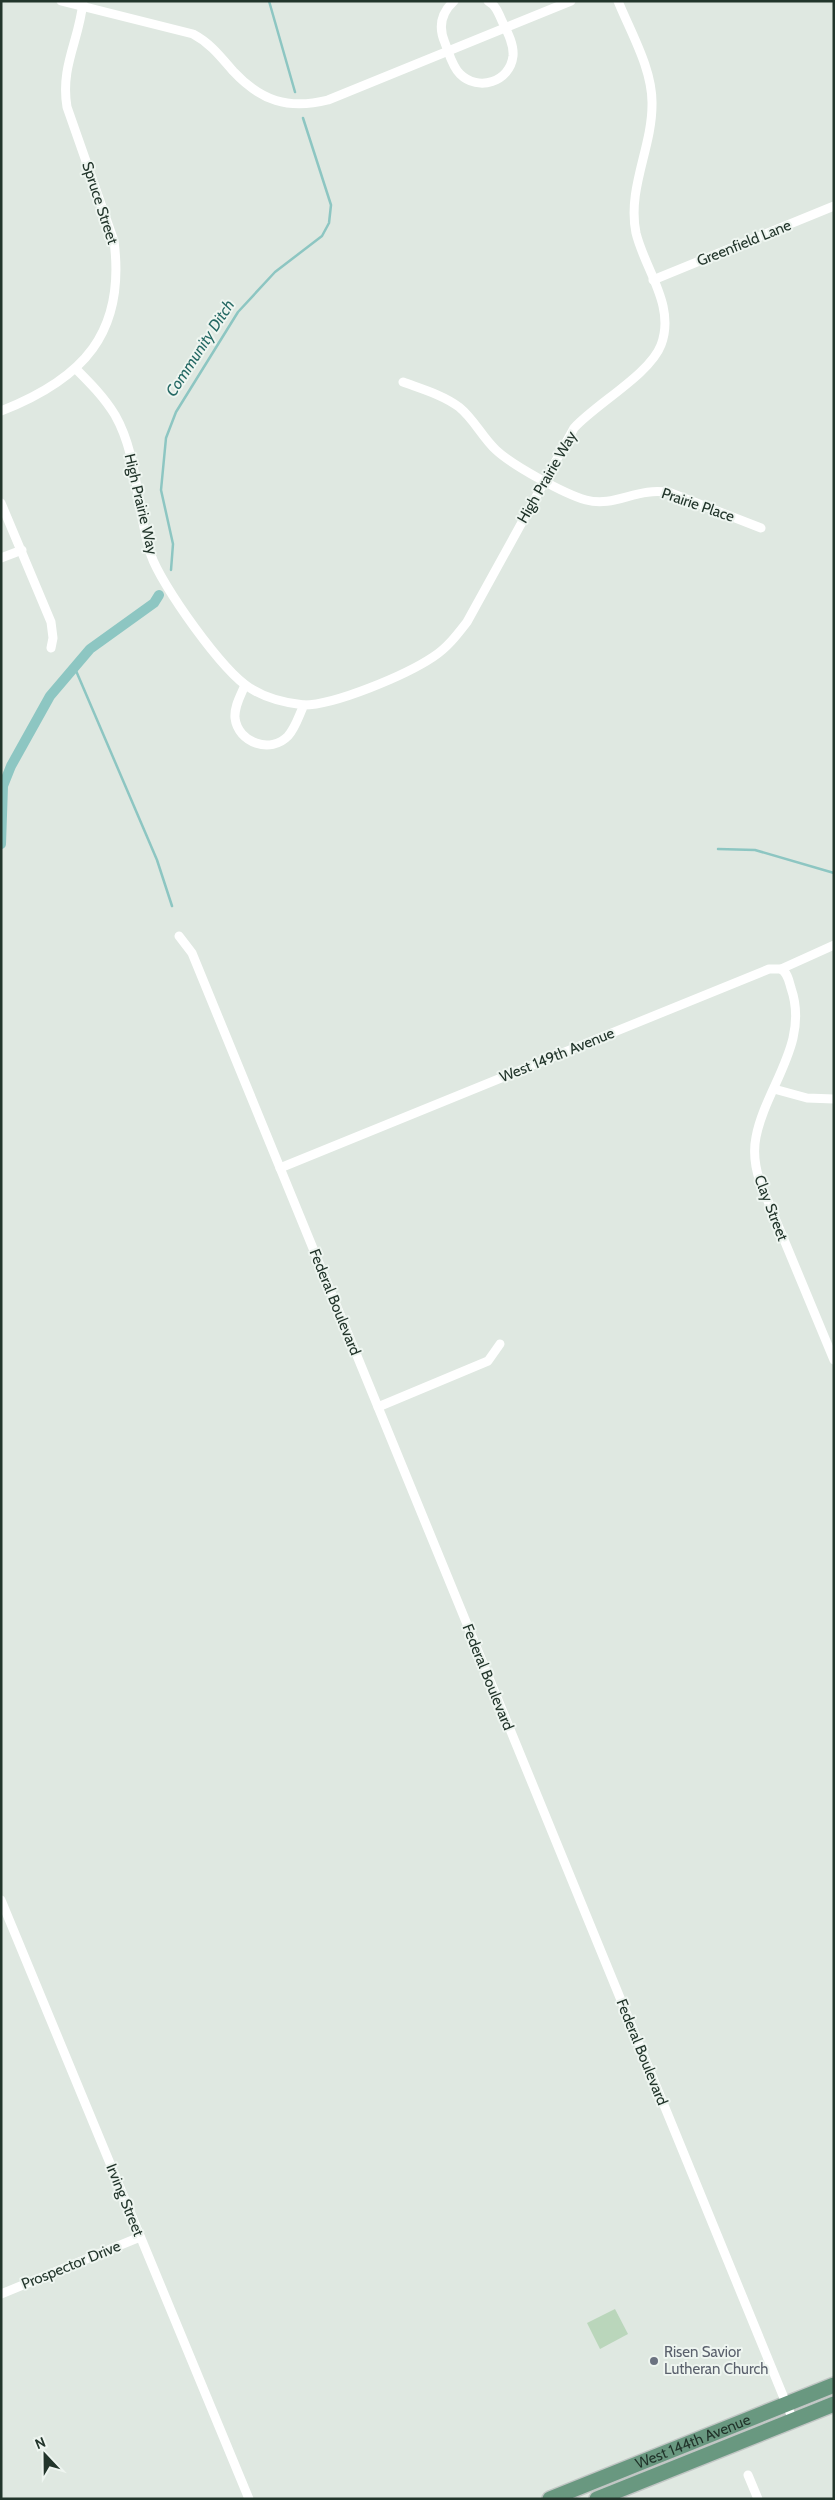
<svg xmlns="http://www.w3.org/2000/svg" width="835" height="2500" font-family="Cabin,sans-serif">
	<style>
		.green { fill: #bad6bb }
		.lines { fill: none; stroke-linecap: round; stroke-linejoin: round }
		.stream { stroke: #8dc6c2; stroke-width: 2.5 }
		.canal { stroke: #8dc6c2; stroke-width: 10 }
		.primary-casing { stroke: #c1c6c4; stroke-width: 18 }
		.street { stroke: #fff; stroke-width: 9 }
		.primary { stroke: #699880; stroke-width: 15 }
		.worship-dot { fill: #6b7280; stroke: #eef5f0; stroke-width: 2 }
		.labels { text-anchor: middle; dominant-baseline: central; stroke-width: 4; stroke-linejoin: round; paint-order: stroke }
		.street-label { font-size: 15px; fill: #22352b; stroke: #eef5f0 }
		.worship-label { font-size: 15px; fill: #5b616d; stroke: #eef5f0; text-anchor: start }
		.water-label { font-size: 16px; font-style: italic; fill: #256964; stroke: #eef5f0 }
	</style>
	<rect width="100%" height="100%" fill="#dfe8e1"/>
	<!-- green -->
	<polygon class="green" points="615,2309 628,2334 600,2349 587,2323"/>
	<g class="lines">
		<!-- stream -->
		<g class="stream">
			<polyline points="269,1 295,92"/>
			<polyline points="171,570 173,544 161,490 166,438 176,412 238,312 275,272 322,236 329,223 331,205 303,118"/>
			<polyline points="74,666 157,860 172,906"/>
			<polyline points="718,849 755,850 834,873"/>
		</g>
		<!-- canal -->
		<polyline class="canal" points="1,844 3,786 11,766 50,696 90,649 154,603 159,595"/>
		<defs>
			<g id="primary">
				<path id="s1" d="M550 2499 834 2385"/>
				<polyline points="597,2499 834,2404"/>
			</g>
		</defs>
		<!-- primary casing -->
		<use href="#primary" class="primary-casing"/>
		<!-- street -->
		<g class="street">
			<path d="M61 1 193 34C210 43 220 56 233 71 261 101 288 110 328 100L571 1"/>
			<path d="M454 1C441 13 438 27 445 43 449 53 452 66 460 74 478 92 510 82 513 56 514 45 508 33 503 23 499 15 497 6 488 1"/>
			<polyline points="653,280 834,206"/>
			<path d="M76 369C90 383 104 397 115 415 139 457 136 510 151 555 161 585 223 672 250 688 267 699 284 703 304 705"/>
			<path d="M403 382C422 389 443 395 459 407 474 419 482 437 496 450 512 465 564 494 586 500 616 508 637 486 671 493L761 528"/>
			<path d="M1 411C83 379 126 333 114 241L67 107C60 66 80 39 83 1"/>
			<polyline points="1,503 51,622 53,638 51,648"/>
			<polyline points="1,558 22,550"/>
			<path d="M245 685C241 695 234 706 235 718 238 743 271 754 288 736 296 727 299 715 304 705 335 705 406 675 433 657 447 648 457 635 467 622L574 428C597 403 650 374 661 345 676 306 645 270 636 233 627 189 652 148 652 105 653 70 631 33 618 1"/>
			<polyline points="179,936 192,953 793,2420"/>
			<path d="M781 969C788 973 789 981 791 988 810 1043 766 1086 756 1137 753 1152 755 1167 760 1182L834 1360"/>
			<polyline points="774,1089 807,1098 834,1099"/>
			<polyline points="280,1168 769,969 781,969 834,945"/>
			<polyline points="378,1407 488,1361 500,1344"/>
			<polyline points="1,1900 249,2499"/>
			<polyline points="1,2294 140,2237"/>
			<polyline points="748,2475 758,2499"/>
		</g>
		<!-- primary -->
		<use href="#primary" class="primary"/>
	</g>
	<!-- markers -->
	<circle class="worship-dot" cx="654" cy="2361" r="5"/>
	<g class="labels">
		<!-- street labels -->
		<g class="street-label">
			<text transform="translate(100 203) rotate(72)">Spruce Street</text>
			<text transform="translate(744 243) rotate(-22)">Greenfield Lane</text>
			<text transform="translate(547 477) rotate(-60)">High Prairie Way</text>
			<text transform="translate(141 504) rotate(77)">High Prairie Way</text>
			<text transform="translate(698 505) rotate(19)">Prairie Place</text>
			<text transform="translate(557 1055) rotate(-22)">West 149th Avenue</text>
			<text transform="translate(771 1208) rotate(69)">Clay Street</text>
			<text transform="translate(335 1302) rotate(68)">Federal Boulevard</text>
			<text transform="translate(488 1677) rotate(68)">Federal Boulevard</text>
			<text transform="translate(642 2052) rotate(68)">Federal Boulevard</text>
			<text transform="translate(125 2200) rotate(68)">Irving Street</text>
			<text transform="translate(71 2265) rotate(-22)">Prospector Drive</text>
			<text stroke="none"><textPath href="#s1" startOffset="154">West 144th Avenue</textPath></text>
		</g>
		<!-- worship labels -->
		<g class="worship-label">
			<text x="664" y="2352">Risen Savior<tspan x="664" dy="17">Lutheran Church</tspan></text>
		</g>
		<!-- water labels -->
		<g class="water-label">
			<text transform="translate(200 348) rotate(-57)">Community Ditch</text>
		</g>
	</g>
	<!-- border -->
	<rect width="835" height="2500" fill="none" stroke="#22352b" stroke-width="5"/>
	<!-- north arrow -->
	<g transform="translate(45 2455) rotate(338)" stroke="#eef5f0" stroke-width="4" paint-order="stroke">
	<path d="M0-4L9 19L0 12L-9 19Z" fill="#22352b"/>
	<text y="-8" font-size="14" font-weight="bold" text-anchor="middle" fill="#22352b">N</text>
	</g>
</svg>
